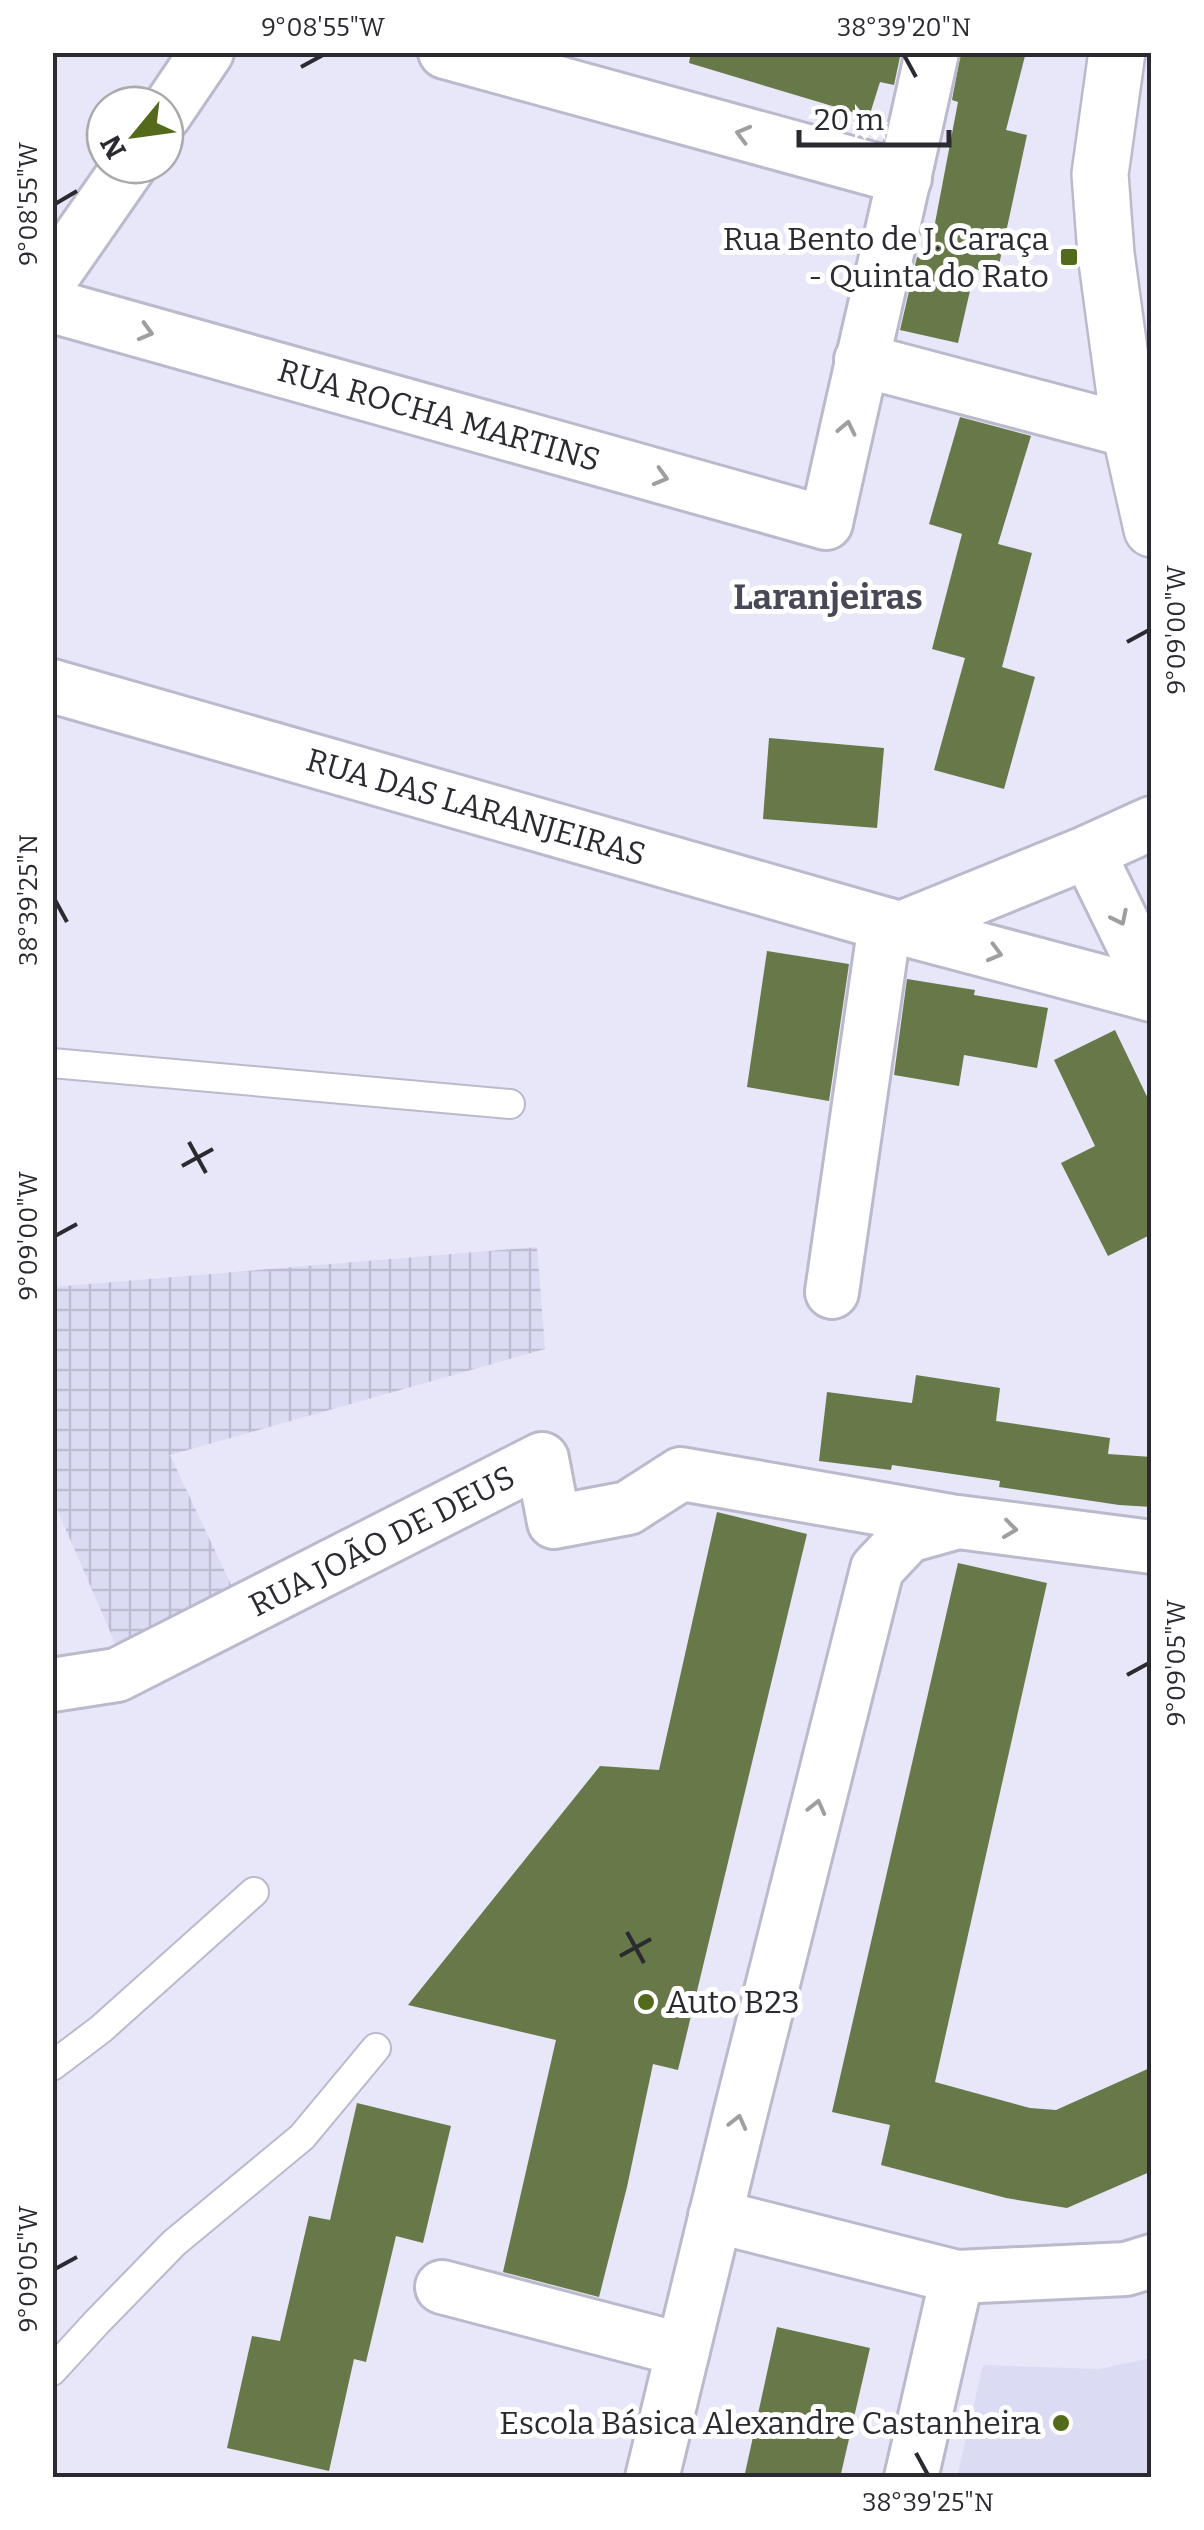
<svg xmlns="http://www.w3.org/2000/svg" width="1204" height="2530" font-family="Bitter,serif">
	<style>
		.built { fill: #dbdbf4 }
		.industrial { fill: url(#industrial-grid) }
		.building { fill: #677849 }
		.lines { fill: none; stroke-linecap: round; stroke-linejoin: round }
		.lane-casing { stroke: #babacc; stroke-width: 32 }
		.street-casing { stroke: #babacc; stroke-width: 58 }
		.secondary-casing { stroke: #babacc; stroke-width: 60 }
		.lane { stroke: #fff; stroke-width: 28 }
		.street { stroke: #fff; stroke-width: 52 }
		.secondary { stroke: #fff; stroke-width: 55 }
		.oneway { stroke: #9f9fa2 }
		.ticks { fill: none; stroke: #2a2a30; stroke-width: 4 }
		.poi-dot { fill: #526a1a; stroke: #fff; stroke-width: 4 }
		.labels { text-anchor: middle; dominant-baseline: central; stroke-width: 10; stroke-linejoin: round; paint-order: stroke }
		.poi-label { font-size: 32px; fill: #2a2a30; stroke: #fff; text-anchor: end }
		.street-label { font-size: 32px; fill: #2a2a30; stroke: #fff }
		.neighbourhood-label { font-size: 35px; font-weight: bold; fill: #484857; stroke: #fff }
		.neatline { fill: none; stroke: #2a2a30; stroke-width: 4 }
		.ticks-label { font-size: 25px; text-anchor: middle; fill: #2a2a30 }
	</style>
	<defs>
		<pattern id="industrial-grid" width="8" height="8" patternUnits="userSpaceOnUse" patternTransform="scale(2.5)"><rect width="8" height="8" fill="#dbdbf4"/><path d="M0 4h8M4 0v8" fill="none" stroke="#bcbcd2"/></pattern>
	</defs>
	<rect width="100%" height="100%" fill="#e7e7f9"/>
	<!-- built -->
	<polygon class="built" points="1151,2358 1151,2477 957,2477 983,2365 1099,2369"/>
	<!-- industrial -->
	<polygon class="industrial" points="537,1247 545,1349 170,1455 240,1604 123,1661 53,1500 52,1287"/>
	<!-- building -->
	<g class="building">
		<polygon points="691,52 901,52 894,85 880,82 869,117 689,63"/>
		<polygon points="961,52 1026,52 1006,130 1027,135 997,274 975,269 958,343 900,330 917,257 928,260 958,102 952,100"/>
		<polygon points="960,417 1031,436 998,544 1032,553 1002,667 1035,677 1004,789 934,770 965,658 932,649 962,534 929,524"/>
		<polygon points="769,738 884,748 877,828 763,819"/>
		<polygon points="767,951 849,964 829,1101 747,1087"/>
		<polygon points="907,979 975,990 974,995 1048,1008 1037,1068 964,1055 959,1086 894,1075"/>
		<polygon points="1115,1030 1152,1107 1152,1234 1108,1256 1061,1163 1095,1146 1054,1060"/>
		<polygon points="916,1375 1000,1388 996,1421 1110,1438 1108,1454 1152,1457 1152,1507 1119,1505 999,1487 1000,1481 892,1465 891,1470 819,1461 827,1392 912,1403"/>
		<polygon points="717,1512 807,1534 678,2070 653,2064 627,2187 599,2297 503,2272 556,2040 408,2005 600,1766 659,1770"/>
		<polygon points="958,1563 1047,1583 935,2082 1030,2108 1056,2110 1152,2067 1152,2171 1067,2208 1006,2198 881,2165 890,2125 832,2112"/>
		<polygon points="357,2103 451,2126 423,2243 396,2236 366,2362 354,2359 329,2471 227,2448 252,2336 280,2341 309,2216 330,2220"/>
		<polygon points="777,2327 870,2348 840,2478 744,2478"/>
	</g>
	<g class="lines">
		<defs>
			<g id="lane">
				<polyline points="52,1063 510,1104"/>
				<polyline points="52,2066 101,2029 254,1892"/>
				<polyline points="52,2371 97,2322 174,2243 302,2137 376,2048"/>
			</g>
			<g id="street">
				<polyline points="445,52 905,178"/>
				<polyline points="165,114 207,52"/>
				<polyline points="52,277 130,165"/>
				<path d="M52 306 826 523C860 366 898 210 932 52"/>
				<polyline points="861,360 1130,431"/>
				<polyline points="52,686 885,924 1152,995"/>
				<polyline points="1088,852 1152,983"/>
				<polyline points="901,928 1088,852 1152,823"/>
				<polyline points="832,1292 885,924"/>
				<polyline points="52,1685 117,1675 542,1459 554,1522 628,1508 681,1474 951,1521"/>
				<polyline points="715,2216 957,2277 1126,2269 1152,2261"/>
				<polyline points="442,2287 683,2350"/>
				<polyline points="652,2478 740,2115 877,1569 908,1536 958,1522 1152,1547"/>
				<polyline points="911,2478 957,2277"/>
			</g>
			<polyline id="secondary" points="1117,52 1100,174 1106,254 1130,431 1152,529"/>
		</defs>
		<!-- lane casing -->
		<use href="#lane" class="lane-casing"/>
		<!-- street casing -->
		<use href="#street" class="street-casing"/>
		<!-- secondary casing -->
		<use href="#secondary" class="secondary-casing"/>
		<!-- lane -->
		<use href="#lane" class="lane"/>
		<!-- street -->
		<use href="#street" class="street"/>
		<!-- secondary -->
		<use href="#secondary" class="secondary"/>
	</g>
	<!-- one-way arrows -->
	<defs><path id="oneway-chevron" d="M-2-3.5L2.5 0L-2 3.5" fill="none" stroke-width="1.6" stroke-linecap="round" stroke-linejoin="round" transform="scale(2.5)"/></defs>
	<g class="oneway">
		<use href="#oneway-chevron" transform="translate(743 134) rotate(-165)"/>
		<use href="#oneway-chevron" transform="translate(146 332) rotate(16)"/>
		<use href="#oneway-chevron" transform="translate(847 428) rotate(-78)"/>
		<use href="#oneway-chevron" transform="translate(661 477) rotate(16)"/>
		<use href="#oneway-chevron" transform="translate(1120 918) rotate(64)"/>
		<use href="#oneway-chevron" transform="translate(995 953) rotate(15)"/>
		<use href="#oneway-chevron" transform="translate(1010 1529) rotate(7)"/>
		<use href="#oneway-chevron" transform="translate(817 1807) rotate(-76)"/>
		<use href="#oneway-chevron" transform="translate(738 2122) rotate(-76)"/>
	</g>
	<!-- ticks -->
	<path class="ticks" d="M904 55 916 77M301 67 323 55M55 204 77 191M1127 642 1149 630M55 900 67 922M189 1142 206 1173M182 1166 213 1149M55 1236 77 1224M1127 1675 1149 1663M627 1932 644 1963M620 1956 651 1939M55 2269 77 2257M916 2453 928 2475"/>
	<!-- markers -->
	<g class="poi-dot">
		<rect x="1059" y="247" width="20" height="20" rx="5"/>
		<circle cx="646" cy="2002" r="10"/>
		<circle cx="1061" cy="2423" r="10"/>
	</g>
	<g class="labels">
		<!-- poi labels -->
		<g class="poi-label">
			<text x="1049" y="239">Rua Bento de J. Caraça<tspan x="1049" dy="37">- Quinta do Rato</tspan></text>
			<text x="666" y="2002" text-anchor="start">Auto B23</text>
			<text x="1041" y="2423">Escola Básica Alexandre Castanheira</text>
		</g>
		<!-- street labels -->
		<g class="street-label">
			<text transform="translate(439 415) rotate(16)">RUA ROCHA MARTINS</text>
			<text transform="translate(476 807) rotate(16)">RUA DAS LARANJEIRAS</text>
			<text transform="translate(382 1541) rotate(-27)">RUA JOÃO DE DEUS</text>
		</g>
		<!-- neighbourhood labels -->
		<g class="neighbourhood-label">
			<text x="828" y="597">Laranjeiras</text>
		</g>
	</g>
	<!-- border -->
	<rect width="1204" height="2530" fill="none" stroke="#ffffff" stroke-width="110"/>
	<!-- north arrow -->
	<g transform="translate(135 135) rotate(241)"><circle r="48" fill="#ffffff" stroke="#aaaaac" stroke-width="2.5"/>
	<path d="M0-8L18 38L0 25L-18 38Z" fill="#526a1a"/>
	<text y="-15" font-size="28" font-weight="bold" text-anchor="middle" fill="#2a2a30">N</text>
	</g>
	<!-- scale -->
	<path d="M799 130v15h150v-15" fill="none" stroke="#2a2a30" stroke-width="5"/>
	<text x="814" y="130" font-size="30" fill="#2a2a30" stroke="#ffffff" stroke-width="8" paint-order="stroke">20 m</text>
	<rect x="55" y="55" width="1094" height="2420" class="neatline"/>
	<g class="ticks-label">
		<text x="323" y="36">9°08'55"W</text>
		<text x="904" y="36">38°39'20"N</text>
		<text transform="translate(28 204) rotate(-90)" y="9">9°08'55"W</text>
		<text transform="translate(1176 630) rotate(-90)" y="9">9°09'00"W</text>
		<text transform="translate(28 900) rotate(-90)" y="9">38°39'25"N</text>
		<text transform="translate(28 1236) rotate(-90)" y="9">9°09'00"W</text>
		<text transform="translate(1176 1663) rotate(-90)" y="9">9°09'05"W</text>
		<text transform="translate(28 2269) rotate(-90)" y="9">9°09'05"W</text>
		<text x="928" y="2511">38°39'25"N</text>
	</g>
</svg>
